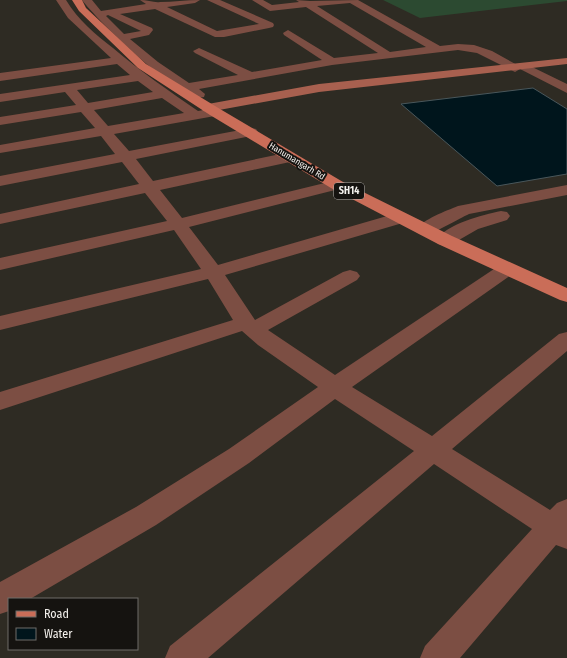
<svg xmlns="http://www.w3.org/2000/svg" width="567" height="658" font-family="'Fira Sans Condensed',sans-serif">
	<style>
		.green { fill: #2c4a31 }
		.water { fill: #00151c; stroke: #49575b }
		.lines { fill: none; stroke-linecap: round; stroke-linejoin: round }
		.minor { fill: #7c4e43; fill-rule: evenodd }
		.secondary { fill: #a8604f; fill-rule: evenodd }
		.primary { fill: #ca6d58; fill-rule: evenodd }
		.labels { text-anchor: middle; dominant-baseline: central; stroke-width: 4; stroke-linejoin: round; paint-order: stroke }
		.far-street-label { font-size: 9px; fill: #f4f1ed; stroke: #151310 }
		.shield { fill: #151310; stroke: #b1aeab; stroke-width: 1 }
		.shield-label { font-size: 10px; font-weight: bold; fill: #f4f1ed }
	</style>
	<rect width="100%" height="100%" fill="#2e2b23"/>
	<!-- green -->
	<polygon class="green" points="383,0 567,0 567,1 420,18"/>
	<!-- water -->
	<polygon class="water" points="533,88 567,109 567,174 497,186 401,104"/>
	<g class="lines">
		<!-- minor -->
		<g class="minor">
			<path d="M56 0H66C78 20 95 34 113 48 140 71 169 91 198 111L215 108 220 109 222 112 220 115 215 116 114 134 129 151 251 128 256 129 258 132 256 135 136 159 153 181 290 152 295 154 298 157 295 160 290 162 160 190 182 218 337 180 343 182 345 185 343 188 189 227 218 265 394 214 400 213 406 214 409 218 406 222 225 275 255 320 343 272 350 270 357 272 360 276 357 280 268 330 335 375 500 265 507 263 514 265 517 269 514 273 352 387 432 436 559 334 567 332V351L452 449 550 510 557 503 567 499V549L556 545 460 658H420L425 646 532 529 434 464 208 658H165L170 646 414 451 335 399 249 463 156 525 30 599H9V611L0 614V582L136 507 229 449 318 387 258 345 242 331 0 410V392L233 320 208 279 0 330V316L201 269 174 230 0 270V258L167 221 145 193 0 224V214L139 184 122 162 0 186V176L115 154 101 136 0 153V145L95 128 81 112 0 125V117L76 105 65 92 0 102V94L130 75 117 64 0 81V73L111 58 68 18ZM138 81 153 92 88 103 77 90ZM162 98 184 113 108 126 94 110Z"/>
			<path d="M82 0H92L101 11 146 4 140 0C147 0 155 3 160 2 173 2 186 0 200 0L195 3 167 7 217 31 259 24 207 0H220L273 23 274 25 273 27 269 28 224 37H215L155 9 120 14 152 28 153 30 149 35 130 39 158 62 189 83 238 75 195 53 193 51 199 48 252 72 322 60 284 35 283 33 288 30 334 58 378 53 306 7 270 11 252 0H263L272 5 299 2 296 0 310 1 358 0 440 46 458 44 474 45 492 51 519 66 524 63 528 65 567 84V93L520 69 515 72 477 53 458 50 332 65 199 89 205 94 204 97C180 102 97 20 82 0ZM350 3 426 47 390 52 317 6ZM108 15 141 31 124 34 106 16Z"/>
			<path d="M567 185V195L469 214C460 218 431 235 425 235 423 235 421 234 419 234L416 230C423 219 446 211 458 206Z"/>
			<path d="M501 211 507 212 510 216 507 220 478 229 452 244 445 246 438 244 436 240C447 224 482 215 501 211Z"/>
		</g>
		<!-- secondary -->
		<polygon class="secondary" points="567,58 567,64 319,92 208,112 203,111 201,108 203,105 208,104 319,84"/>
		<!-- primary -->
		<polygon class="primary" points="72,0 82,0 86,8 146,64 220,109 343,182 452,236 567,288 567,302 560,300 438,244 331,188 210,115 138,68 79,11"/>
	</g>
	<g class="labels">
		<!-- far-street labels -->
		<g class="far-street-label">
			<text transform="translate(297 161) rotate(31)">Hanumangarh Rd</text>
		</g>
		<!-- shield labels -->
		<rect class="shield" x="334" y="183" width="30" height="16" rx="3"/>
		<g class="shield-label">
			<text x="349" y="191">SH14</text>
		</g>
	</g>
	<!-- legend -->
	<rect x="8" y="598" width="130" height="52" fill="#151310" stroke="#6e6c68"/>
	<rect x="16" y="611" width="20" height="6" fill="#ca6d58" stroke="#6e6c68"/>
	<text x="44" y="618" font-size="12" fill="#f4f1ed">Road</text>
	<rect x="16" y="628" width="20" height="12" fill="#00151c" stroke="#6e6c68"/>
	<text x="44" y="638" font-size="12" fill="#f4f1ed">Water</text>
</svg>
